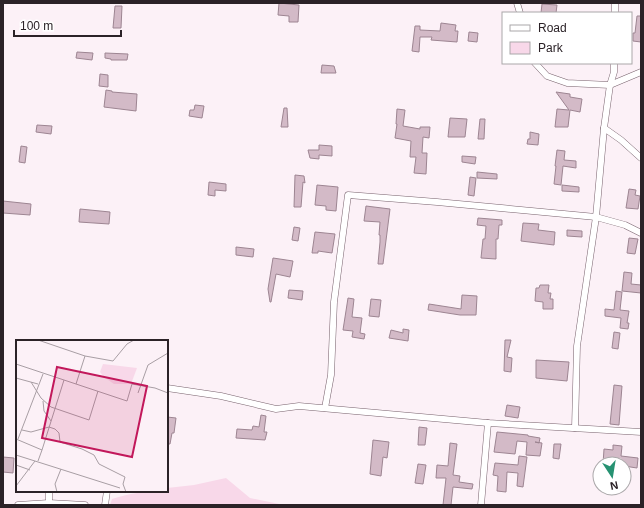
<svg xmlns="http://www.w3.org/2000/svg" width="644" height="508" font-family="Helvetica,sans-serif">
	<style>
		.green { fill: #f8d8e9 }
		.building { fill: #d3bac7; stroke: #9d8592 }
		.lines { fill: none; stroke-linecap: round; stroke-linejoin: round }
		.street-casing { stroke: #78626d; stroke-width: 7 }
		.street { stroke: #fff; stroke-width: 6 }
		.inset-road { fill: none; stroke: #a89ea4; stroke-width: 1 }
		.view { fill: #c2185b; fill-opacity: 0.15; stroke: #c2185b; stroke-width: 2 }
		.inset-edge { fill: none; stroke: #2b2227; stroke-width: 2 }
	</style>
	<rect width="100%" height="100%" fill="#fcf1f7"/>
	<!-- green -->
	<path class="green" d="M226 478 250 498 284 505H110L112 499C130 493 147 491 167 491V488L194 485Z"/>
	<!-- building -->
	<g class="building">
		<polygon points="279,3 299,5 298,22 289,22 289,16 278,15"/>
		<polygon points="542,4 557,5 556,13 541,13"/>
		<polygon points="115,6 122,6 121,28 113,28"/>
		<polygon points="637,16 641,16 641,42 633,41 633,33 635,33"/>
		<polygon points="441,23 456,25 455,31 458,31 457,42 431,40 432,37 420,37 419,52 412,51 415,26 420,26 420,30 440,31"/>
		<polygon points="469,32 478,33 477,42 468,41"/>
		<polygon points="77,52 93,53 92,60 76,58"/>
		<polygon points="105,53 128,54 127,60 111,60 111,59 105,58"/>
		<polygon points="322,65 334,66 336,73 321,73"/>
		<polygon points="100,74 108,75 108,87 99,86"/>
		<polygon points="106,90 112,91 112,92 137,94 136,111 104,107"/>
		<polygon points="556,92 570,94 570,97 582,99 580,112 570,110 568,127 555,127 557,109 569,110"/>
		<polygon points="195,105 204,106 202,118 189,116 190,110 194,110"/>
		<polygon points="284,108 287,108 288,127 281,127"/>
		<polygon points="397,109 405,110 403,126 420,129 420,127 430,127 429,138 423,137 422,153 427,153 426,174 414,173 416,157 410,157 411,141 395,138 397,124 396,124"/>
		<polygon points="450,118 467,119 465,137 448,137"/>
		<polygon points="480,119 485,119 484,139 478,139"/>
		<polygon points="37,125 52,126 51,134 36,132"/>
		<polygon points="530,132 539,134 538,145 527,144 528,139 530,139"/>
		<polygon points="319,145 332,146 332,156 319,155 319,159 310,158 308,150 319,150"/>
		<polygon points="21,146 27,147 25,163 19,162"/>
		<polygon points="557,150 565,151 564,160 576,161 576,168 563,166 561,185 554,184 556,166 555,166"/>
		<polygon points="462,156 476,157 475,164 462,162"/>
		<polygon points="477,172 497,174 497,179 477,178"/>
		<polygon points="295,175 304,176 305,183 303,182 301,207 294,207"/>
		<polygon points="470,177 476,178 474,196 468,195"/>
		<polygon points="209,182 226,184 226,191 215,190 215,196 208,195"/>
		<polygon points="317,185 338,187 336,211 326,210 326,206 315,205"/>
		<polygon points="562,185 579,187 579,192 562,191"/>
		<polygon points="629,189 636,190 635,195 640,196 638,209 626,208"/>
		<polygon points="3,201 31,204 30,215 3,213"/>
		<polygon points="366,206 390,209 383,264 378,264 380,242 380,235 379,235 380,222 364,221"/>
		<polygon points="80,209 110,212 109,224 79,222"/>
		<polygon points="478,218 502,220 502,225 499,225 498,239 496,239 496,259 481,258 483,239 485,239 486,226 477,225"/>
		<polygon points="523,223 539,224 538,230 555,232 554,245 521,241"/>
		<polygon points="294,227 300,228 298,241 292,240"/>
		<polygon points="567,230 582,231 582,237 567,236"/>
		<polygon points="315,232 335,234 332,253 318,251 318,253 312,253"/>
		<polygon points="629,238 638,239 635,254 627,253"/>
		<polygon points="236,247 254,249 253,257 236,255"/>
		<polygon points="273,258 293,261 290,277 276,274 271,302 270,302 268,289"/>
		<polygon points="624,272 632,273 631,284 641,285 641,293 622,291"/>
		<polygon points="540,285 549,285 548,293 551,293 550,299 553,299 553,309 543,309 543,302 535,301 536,288 539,288"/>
		<polygon points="289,290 303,291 302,300 288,298"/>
		<polygon points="616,291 622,292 620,310 629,311 627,323 629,323 628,329 620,328 621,318 605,316 605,309 614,310"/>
		<polygon points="462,295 477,296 476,315 460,315 428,310 429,304 461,309"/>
		<polygon points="348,298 354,299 352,317 362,318 360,333 365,334 364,339 352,337 353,331 343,330"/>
		<polygon points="371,299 381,300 379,317 369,316"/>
		<polygon points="403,329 409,330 408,341 389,338 391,330 403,333"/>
		<polygon points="614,332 620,333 618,349 612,348"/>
		<polygon points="505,340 511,340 507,357 512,358 511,372 504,371"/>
		<polygon points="536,360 569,362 567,381 536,378"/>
		<polygon points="614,385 622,386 619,425 610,424"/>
		<polygon points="507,405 520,407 518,418 505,416"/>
		<polygon points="261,415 266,416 264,432 267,432 265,440 236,438 237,429 252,430 253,426 259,427"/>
		<polygon points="167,417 176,418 174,433 172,433 170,444 167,444"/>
		<polygon points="419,427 427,428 425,445 418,445"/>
		<polygon points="497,432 528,435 528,436 540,438 539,443 535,442 542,443 540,456 526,455 527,442 517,441 515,454 494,452"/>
		<polygon points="373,440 389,442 387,458 383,457 381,476 370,474"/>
		<polygon points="450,443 457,444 453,475 460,476 459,482 473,484 472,489 453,487 451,505 443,505 446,478 436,478 437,465 448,466"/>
		<polygon points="554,444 561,444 559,459 553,458"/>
		<polygon points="613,445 622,446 621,456 638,458 637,468 624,466 624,464 603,464 604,449 613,450"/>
		<polygon points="519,456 527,457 523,487 517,486 518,473 507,472 506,492 497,491 498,476 493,475 495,463 518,465"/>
		<polygon points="3,457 14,458 13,473 3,472"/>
		<polygon points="418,464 426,465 423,484 415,483"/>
	</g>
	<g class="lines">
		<defs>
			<g id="street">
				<polyline points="517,3 520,13"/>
				<polyline points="615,13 615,3"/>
				<polyline points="535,63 547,76 567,83 610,85 641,72"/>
				<polyline points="604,128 621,140 641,158"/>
				<polyline points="167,388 221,396 276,409 299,406 488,423 641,432"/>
				<polyline points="325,408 331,375 334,302 348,195 437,202 596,217 625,225 641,233"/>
				<polyline points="575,428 577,346 596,217 604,128 610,85 614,72 614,63"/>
				<polyline points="49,491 49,505"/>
				<polyline points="18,505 49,503 85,505"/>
				<polyline points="105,505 107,491"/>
				<polyline points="481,505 488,423"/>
			</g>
		</defs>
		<!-- street casing -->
		<use href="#street" class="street-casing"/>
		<!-- street -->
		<use href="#street" class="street"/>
	</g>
	<!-- overview -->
	<g transform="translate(16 340)">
		<rect width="152" height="152" fill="#fcf1f7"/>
		<path d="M87 24 121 28 115 44H98L88 37 84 32Z" fill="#f8d8e9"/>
		<path class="inset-road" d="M22 0 69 16 60 44M69 16 97 21 111 4 118 0M0 24 111 61 116 44 139 48 152 53M0 38 22 44M15 42 25 58 35 67 73 80 82 51M122 53 132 25 152 13M27 61 28 71 35 81M6 90 15 92 33 87 39 89 43 93 44 102 66 109 78 115 83 124 109 137 107 144 110 152M0 99 26 110 22 121M2 99 27 34M26 110 48 40M0 115 104 148M0 125 14 130M0 146 19 121M41 152 39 144 45 129"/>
		<path class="view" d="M41 27 131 46 116 117 26 98Z"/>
		<rect width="152" height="152" class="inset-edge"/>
	</g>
	<!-- border -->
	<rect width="644" height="508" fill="none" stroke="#2b2227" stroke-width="8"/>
	<!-- legend -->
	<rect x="502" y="12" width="130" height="52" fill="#ffffff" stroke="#aaa7a9"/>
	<rect x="510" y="25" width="20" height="6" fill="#ffffff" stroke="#aaa7a9"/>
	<text x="538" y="32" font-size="12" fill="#2b2227">Road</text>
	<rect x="510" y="42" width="20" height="12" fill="#f8d8e9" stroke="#aaa7a9"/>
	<text x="538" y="52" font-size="12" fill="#2b2227">Park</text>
	<!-- north arrow -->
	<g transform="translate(612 476) rotate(168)"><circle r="19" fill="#ffffff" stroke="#aaa7a9"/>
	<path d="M0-3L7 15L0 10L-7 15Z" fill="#269272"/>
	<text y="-6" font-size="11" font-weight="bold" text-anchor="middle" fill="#2b2227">N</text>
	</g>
	<!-- scale -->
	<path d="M14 30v6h107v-6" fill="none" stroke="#2b2227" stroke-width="2"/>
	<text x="20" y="30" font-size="12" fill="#2b2227" stroke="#ffffff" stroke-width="3" paint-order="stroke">100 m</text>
</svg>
